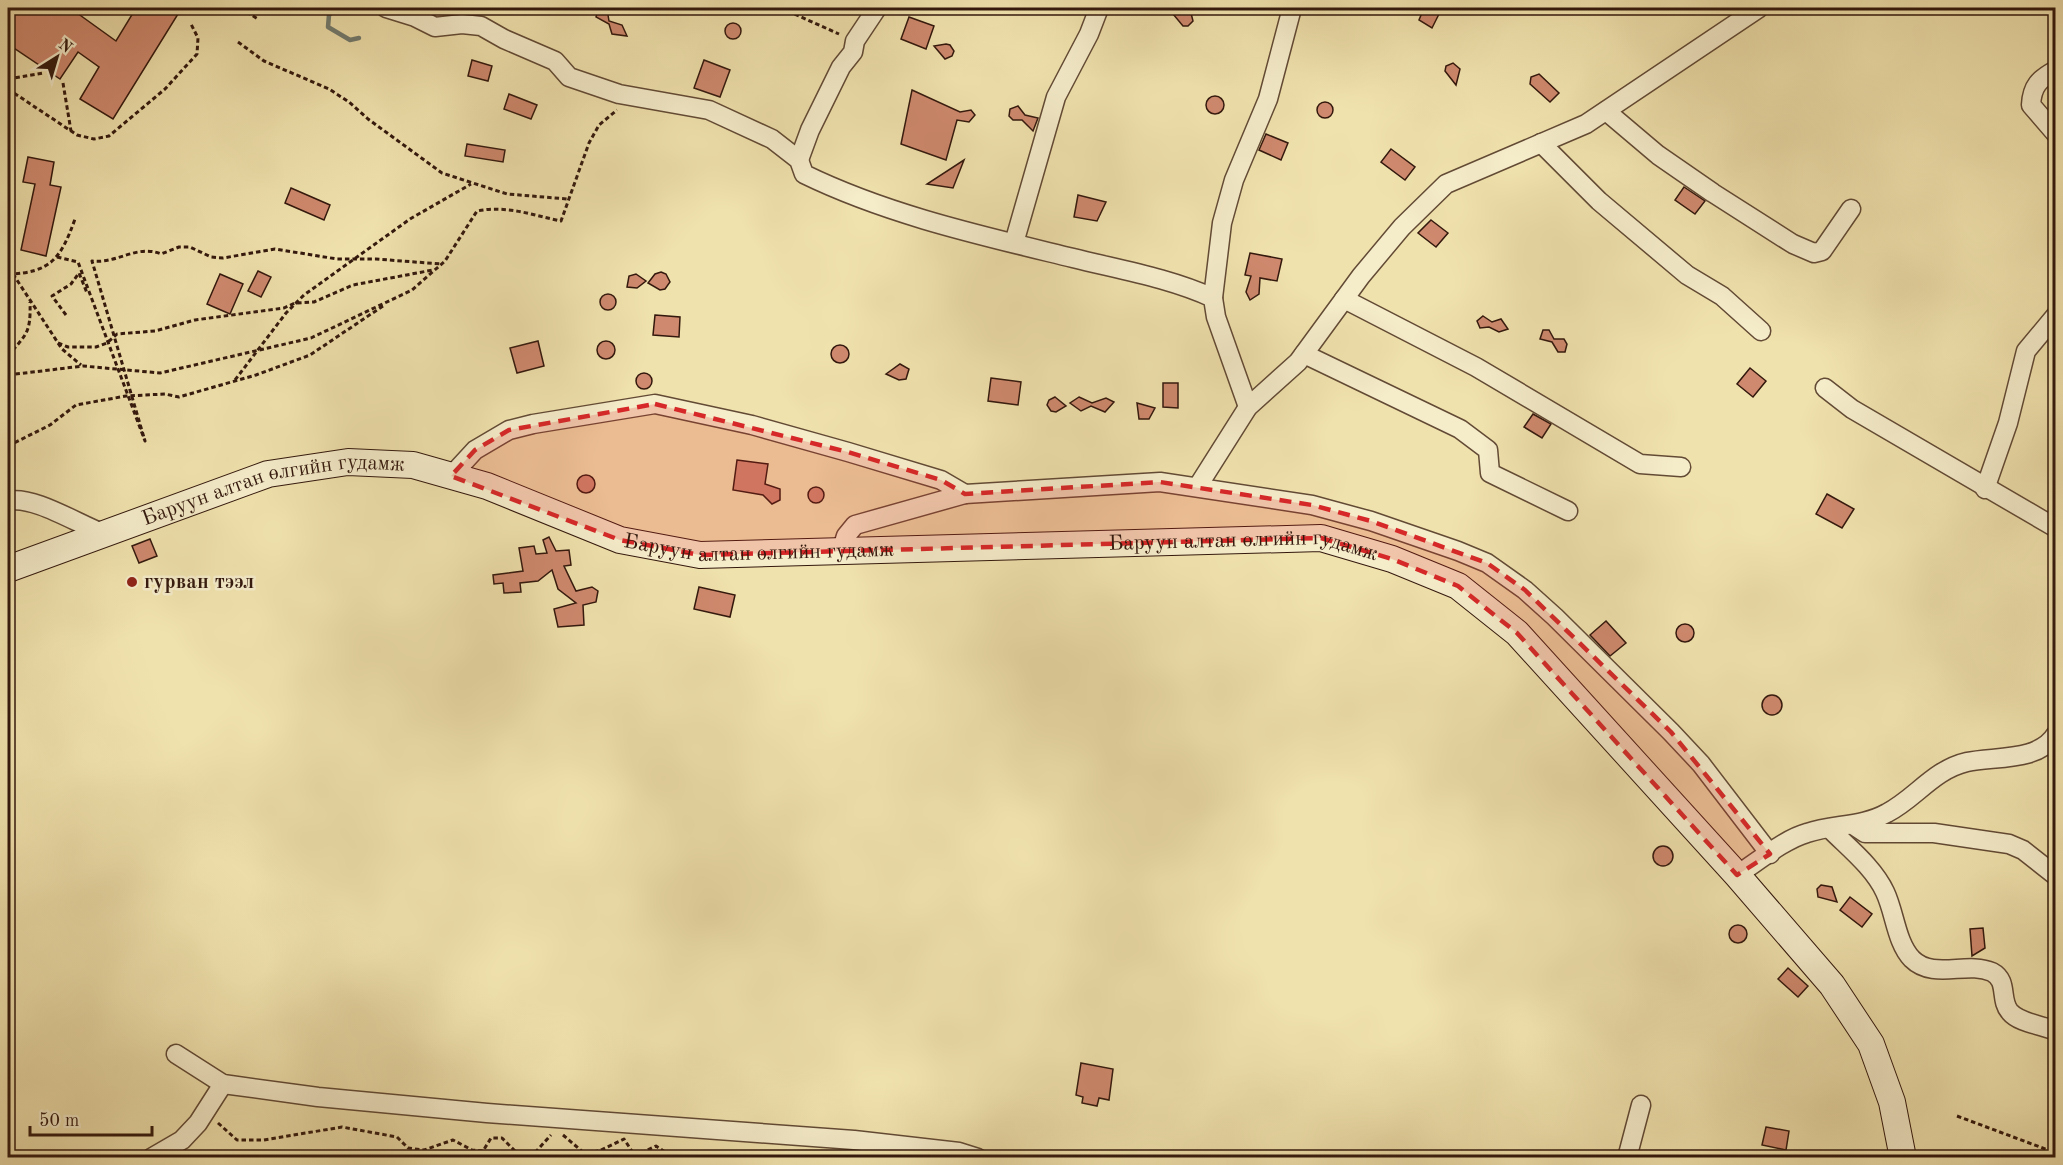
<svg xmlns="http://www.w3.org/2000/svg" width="2063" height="1165" font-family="'Old Standard TT',serif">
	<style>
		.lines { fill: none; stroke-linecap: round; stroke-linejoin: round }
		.stream { stroke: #717b6f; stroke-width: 4.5 }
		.building { fill: #cf896e; stroke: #33180d; stroke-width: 1.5 }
		.street-casing { stroke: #624a35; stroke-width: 21 }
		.secondary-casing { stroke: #33180d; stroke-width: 28 }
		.path { stroke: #33180d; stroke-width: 3; stroke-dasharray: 4.5 3; stroke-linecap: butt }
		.street { stroke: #f5ecca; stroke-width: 18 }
		.secondary { stroke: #f5ecca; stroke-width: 26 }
		.marked { fill: #d62828; fill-opacity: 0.2; stroke: #d62828; stroke-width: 4.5; stroke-dasharray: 12 8; stroke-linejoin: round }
		.poi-dot { fill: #8f2418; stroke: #f5ecca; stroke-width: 2 }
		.labels { text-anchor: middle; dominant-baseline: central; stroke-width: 5; stroke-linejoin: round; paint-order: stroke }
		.street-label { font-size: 21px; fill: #33180d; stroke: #f5ecca }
		.poi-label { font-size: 21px; font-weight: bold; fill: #33180d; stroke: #f5ecca; text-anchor: start }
	</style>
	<rect width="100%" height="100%" fill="#f0e2ad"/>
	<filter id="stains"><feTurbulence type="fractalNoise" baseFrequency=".00333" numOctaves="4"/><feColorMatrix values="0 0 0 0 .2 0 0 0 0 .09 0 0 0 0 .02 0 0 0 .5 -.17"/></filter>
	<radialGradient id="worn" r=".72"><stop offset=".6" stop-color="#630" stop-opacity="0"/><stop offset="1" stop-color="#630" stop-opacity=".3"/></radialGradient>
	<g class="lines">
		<!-- stream -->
		<polyline class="stream" points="338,8 329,15 328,27 350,40 359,38"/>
	</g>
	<!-- building -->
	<g class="building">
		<polygon points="8,8 70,8 116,41 136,8 167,8 178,14 113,119 80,99 99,67 78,52 60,79 8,44"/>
		<polygon points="599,8 607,9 609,21 622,25 627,36 612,34 609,24 596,17"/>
		<polygon points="1424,8 1442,8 1432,28 1419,20"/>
		<polygon points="1187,11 1191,13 1193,21 1188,26 1183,26 1173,14"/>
		<polygon points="909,17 934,26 926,49 901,39"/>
		<circle cx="733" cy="31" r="8"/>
		<polygon points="946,44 950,45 954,51 952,56 945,59 934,46"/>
		<polygon points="472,60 492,66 488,81 468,76"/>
		<polygon points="704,60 730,70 720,97 694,88"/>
		<polygon points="1453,63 1460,69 1456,85 1445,71 1446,66"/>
		<polygon points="1539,74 1559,93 1550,102 1530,84 1531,77"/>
		<polygon points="912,90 960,112 971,110 975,115 969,122 957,120 946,160 901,144"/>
		<polygon points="509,94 537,105 531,119 504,109"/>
		<circle cx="1215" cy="105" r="9"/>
		<circle cx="1325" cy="110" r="8"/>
		<polygon points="1018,106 1025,115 1038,118 1033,131 1022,120 1013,120 1009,116 1010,109"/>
		<polygon points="1266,134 1288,143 1281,160 1259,150"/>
		<polygon points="467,144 505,150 503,162 465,156"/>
		<polygon points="1391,149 1415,167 1405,180 1381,162"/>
		<polygon points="28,157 54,162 50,185 61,187 46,256 21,250 35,184 23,182"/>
		<polygon points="964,160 953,188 927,184"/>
		<polygon points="1684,187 1705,201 1695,214 1675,200"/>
		<polygon points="291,188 330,205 324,220 285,203"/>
		<polygon points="1078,195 1106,202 1097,221 1074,217"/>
		<polygon points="1431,220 1448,233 1436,247 1418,233"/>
		<polygon points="1250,253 1282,259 1277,281 1260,278 1259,294 1250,300 1246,292 1251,276 1245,275"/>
		<polygon points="258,271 271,277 261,297 248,291"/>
		<polygon points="661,272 666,274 670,282 665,289 660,290 648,283 655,274"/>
		<polygon points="220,274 243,284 230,314 207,304"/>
		<polygon points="636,274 646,281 637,288 627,287 629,276"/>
		<circle cx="608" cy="302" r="8"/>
		<polygon points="655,315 680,317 679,337 653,335"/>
		<polygon points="1483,316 1492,322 1501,319 1508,329 1499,332 1489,327 1480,328 1477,321"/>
		<polygon points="1543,330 1549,330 1554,339 1564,339 1567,344 1565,352 1558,352 1552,342 1540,339"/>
		<circle cx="606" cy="350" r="9"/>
		<polygon points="538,341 544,366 517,373 510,348"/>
		<circle cx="840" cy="354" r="9"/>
		<polygon points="900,364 909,369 906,379 899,380 886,374"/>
		<polygon points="1750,368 1766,381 1753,397 1737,384"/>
		<circle cx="644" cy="381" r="8"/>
		<polygon points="991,378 1021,382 1018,405 988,401"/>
		<polygon points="1163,383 1178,383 1178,408 1163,407"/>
		<polygon points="1055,397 1066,406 1056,412 1051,411 1047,405 1049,400"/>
		<polygon points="1079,397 1092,403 1106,398 1114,402 1105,412 1091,406 1081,411 1070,403"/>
		<polygon points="1137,403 1155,408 1149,419 1139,419"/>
		<polygon points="1533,414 1551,424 1542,438 1524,427"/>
		<polygon points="737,460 768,464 765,484 780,489 780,500 772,504 763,495 733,490"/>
		<circle cx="586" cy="484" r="9"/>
		<circle cx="816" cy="495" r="8"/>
		<polygon points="1827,494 1854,509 1842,528 1816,514"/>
		<polygon points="549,537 556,551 569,550 571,565 564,566 576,591 592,587 598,591 596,602 583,605 584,625 558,627 554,609 576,603 558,589 552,570 538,581 520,583 521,592 504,593 503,583 494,584 493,575 523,571 519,548 534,546 536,554 547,553 543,540"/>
		<polygon points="150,539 157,556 139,563 132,546"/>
		<polygon points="699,587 735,595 730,617 694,609"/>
		<polygon points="1606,621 1626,643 1610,656 1590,635"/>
		<circle cx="1685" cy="633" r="9"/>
		<circle cx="1772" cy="705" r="10"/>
		<circle cx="1663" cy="856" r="10"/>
		<polygon points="1821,885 1832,887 1837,902 1818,897 1817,889"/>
		<polygon points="1850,897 1872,914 1862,927 1840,910"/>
		<circle cx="1738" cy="934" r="9"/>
		<polygon points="1983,928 1985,948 1972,956 1970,929"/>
		<polygon points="1788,968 1808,986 1798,997 1778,979"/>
		<polygon points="1081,1063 1113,1069 1109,1100 1099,1098 1097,1106 1082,1103 1083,1097 1076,1095"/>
		<polygon points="1766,1127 1789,1131 1786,1150 1762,1145"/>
	</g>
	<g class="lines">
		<defs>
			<g id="street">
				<path d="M386 8 415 17 435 27 462 24 481 26 504 39 555 61 569 77 619 94 709 110 772 139 799 160 804 174C888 215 983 236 1073 258 1121 270 1169 278 1213 298L1216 317 1248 407"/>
				<path d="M2056 70C2039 79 2032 86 2031 105L2056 134"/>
				<polyline points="1606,111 1658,155 1713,193 1793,244 1814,253 1822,251 1851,209"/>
				<polyline points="1541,143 1599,201 1687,275 1722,296 1761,331"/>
				<polyline points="799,160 810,130 841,67 853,52 855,41 877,8"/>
				<polyline points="1014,243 1056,97 1089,34 1099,8"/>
				<polyline points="1213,298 1222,223 1234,180 1268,99 1292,8"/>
				<polyline points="1344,299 1476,367 1640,464 1681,467"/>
				<polyline points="1304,354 1460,429 1488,450 1490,473 1568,511"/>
				<polyline points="1825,388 1852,409 2056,528"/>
				<polyline points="451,476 475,450 509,430 533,424 655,404 752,425 848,452 941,480 965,494"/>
				<polyline points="1198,486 1248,407 1298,362 1361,276 1402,227 1446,184 1586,124 1759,8"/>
				<polyline points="1985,489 2008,423 2026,351 2056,315"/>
				<path d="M8 501C34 495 79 525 105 534"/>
				<polyline points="841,552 846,536 855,525 965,494 1160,482 1312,505 1371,521 1458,551 1487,563 1525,590 1555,617 1671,732 1701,764 1770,854"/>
				<polyline points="1853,825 1865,833 1934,833 2009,844 2023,850 2056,876"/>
				<path d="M1831 830C1849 848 1874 868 1885 892 1895 913 1896 942 1912 959 1933 980 1967 961 1992 972 2009 981 1999 1000 2010 1012 2019 1023 2042 1025 2056 1031"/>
				<path d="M1737 875C1757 862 1785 839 1807 833 1834 824 1862 827 1887 813 1916 798 1933 770 1967 762 1995 756 2039 762 2056 734"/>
				<polyline points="176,1054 223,1084 318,1097 487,1113 854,1140 959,1152 978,1158"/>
				<polyline points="151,1158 182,1140 198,1123 223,1084"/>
				<polyline points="1627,1158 1641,1105"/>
			</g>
			<g id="secondary">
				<path id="s1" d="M8 569 268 474 348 462 413 465 487 486 620 540 700 555 1321 538 1392 559 1458 586 1517 633 1737 875 1832 985 1871 1044 1892 1102 1903 1158"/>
			</g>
		</defs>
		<!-- street casing -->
		<use href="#street" class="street-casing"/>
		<!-- secondary casing -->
		<use href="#secondary" class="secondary-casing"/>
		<!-- path -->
		<g class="path">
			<polyline points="240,8 258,19"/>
			<polyline points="781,8 839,34"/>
			<polyline points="238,42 264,61 329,89 349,102 368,119 442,173 507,194 567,199"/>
			<polyline points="8,79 43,73"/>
			<polyline points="63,83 71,131"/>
			<polyline points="8,89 77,135 94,139 109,136 165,89 197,54 198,38 191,24"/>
			<path d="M57 257 78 262 145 441 92 261C117 264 137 244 161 254L179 247H190L211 257 223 258 275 249 337 259H376L441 264"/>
			<path d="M8 274C51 273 61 258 75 219"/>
			<polyline points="13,274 62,349 81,365"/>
			<polyline points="66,315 52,296 71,284 79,273 87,293"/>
			<polyline points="58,343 68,347 96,347 107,343 117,334 155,331 195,320 284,308 295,303 314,302 353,285 433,270"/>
			<path d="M8 356C26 334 31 334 30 302"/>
			<path d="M8 375 83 366 160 373 311 338 412 290 445 261 477 211C506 205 532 215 561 221L589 143 599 125 617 110"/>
			<polyline points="235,380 286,313 304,295 410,219 471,184"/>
			<polyline points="8,446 50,425 76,405 126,396 165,394 179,397 256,375 310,355 383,306"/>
			<polyline points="1957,1116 2056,1153"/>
			<polyline points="218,1123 237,1140 264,1140 342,1127 397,1137 408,1148 424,1150 453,1140 472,1150 483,1151 491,1138 502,1138 522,1158"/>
			<polyline points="563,1135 584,1153 599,1151 624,1139 635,1156 656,1146 674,1158"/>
			<polyline points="530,1158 551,1135"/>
			<polyline points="757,1158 768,1151"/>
		</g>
		<!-- street -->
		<use href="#street" class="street"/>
		<!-- secondary -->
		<use href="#secondary" class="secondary"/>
	</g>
	<!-- marked area -->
	<path class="marked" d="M655 404 848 452 941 480 965 494 1160 482 1312 505 1371 521 1487 563 1525 590 1671 732 1770 854 1737 875 1517 633 1458 586 1392 559 1321 538 700 555 620 540 451 476 475 450 509 430Z"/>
	<!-- markers -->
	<circle class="poi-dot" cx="132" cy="582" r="6"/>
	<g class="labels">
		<!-- street labels -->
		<g class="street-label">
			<text stroke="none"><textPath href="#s1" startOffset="279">Баруун алтан өлгийн гудамж</textPath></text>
			<text stroke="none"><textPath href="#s1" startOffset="783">Баруун алтан өлгийн гудамж</textPath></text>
			<text stroke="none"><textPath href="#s1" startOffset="1269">Баруун алтан өлгийн гудамж</textPath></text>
		</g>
		<!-- poi labels -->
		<g class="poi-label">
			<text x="144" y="582">гурван тээл</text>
		</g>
	</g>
	<!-- margin -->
	<rect width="2063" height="1165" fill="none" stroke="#f0e2ad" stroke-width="30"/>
	<rect x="9" y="9" width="2045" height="1147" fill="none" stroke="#33180d" stroke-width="3"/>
	<rect x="15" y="15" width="2033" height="1135" fill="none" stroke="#33180d" stroke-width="1.5"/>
	<!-- north arrow -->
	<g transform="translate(57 57) rotate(37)" stroke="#f5ecca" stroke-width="4.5" paint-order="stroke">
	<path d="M0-4.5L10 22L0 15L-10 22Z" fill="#33180d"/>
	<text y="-9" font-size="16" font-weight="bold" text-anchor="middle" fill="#33180d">N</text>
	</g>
	<!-- scale -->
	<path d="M30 1126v9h122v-9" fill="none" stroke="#33180d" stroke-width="3"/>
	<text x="39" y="1126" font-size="18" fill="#33180d" stroke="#f5ecca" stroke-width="4.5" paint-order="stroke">50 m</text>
	<rect width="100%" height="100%" filter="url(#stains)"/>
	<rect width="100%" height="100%" fill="url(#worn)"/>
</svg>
